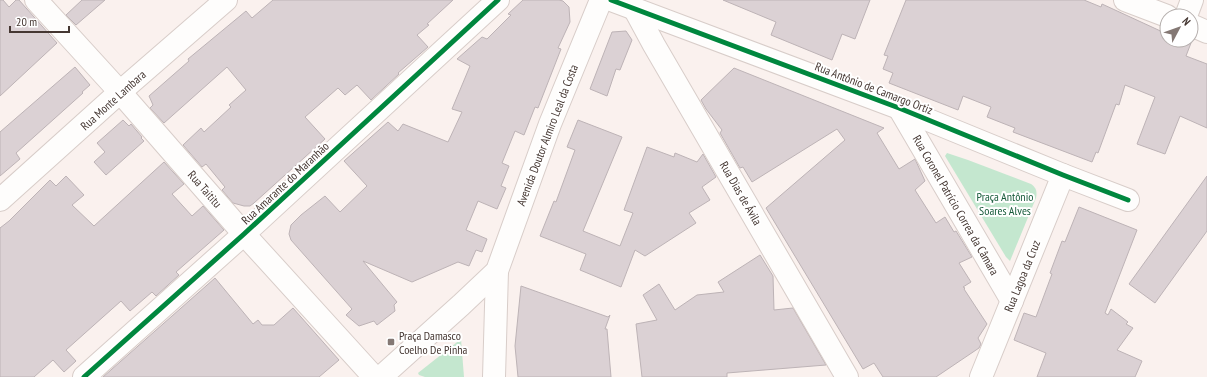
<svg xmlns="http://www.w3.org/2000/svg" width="1207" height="377" font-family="'PT Sans Narrow',sans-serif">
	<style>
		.green { fill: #c4e7cf }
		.building { fill: #dbd1d4; stroke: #bdb3b6 }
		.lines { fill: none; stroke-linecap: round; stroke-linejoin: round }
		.street-casing { stroke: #d8cdc9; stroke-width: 24 }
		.secondary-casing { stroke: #d8cdc9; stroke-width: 24 }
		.street { stroke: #fefdfc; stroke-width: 22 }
		.secondary { stroke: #fefdfc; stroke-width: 22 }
		.cycleway-casing { stroke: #fff; stroke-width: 8 }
		.cycleway { stroke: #00873e; stroke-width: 5 }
		.poi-dot { fill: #847874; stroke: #fff; stroke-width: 1.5 }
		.labels { text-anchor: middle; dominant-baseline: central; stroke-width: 4; stroke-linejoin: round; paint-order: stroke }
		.street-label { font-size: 12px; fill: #453732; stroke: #fff }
		.park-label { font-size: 12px; fill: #165a39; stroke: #fff }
		.poi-label { font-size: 12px; fill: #453732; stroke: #fff; text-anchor: start }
	</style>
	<rect width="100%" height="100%" fill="#faf1ee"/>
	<!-- green -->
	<g class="green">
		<path d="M947 153 968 160 1031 184C1037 188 1037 193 1036 198L1010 261 1006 257 945 156Z"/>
		<polygon points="461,339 464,377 425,377 419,375 418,373"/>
	</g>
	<!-- building -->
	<g class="building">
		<polygon points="0,0 3,0 9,7 16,0 19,0 57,43 0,96"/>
		<polygon points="82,0 105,0 76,25 66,15"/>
		<polygon points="273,0 453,0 427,24 429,25 417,35 428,47 398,73 399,74 371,100 357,85 345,95 338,88 305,117 325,139 254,203 250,206 244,206 233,203 222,190 225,187 206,164 202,167 183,145 201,128 204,132 231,107 229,105 246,90 227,67 164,123 150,108 153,105 149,96 189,61 188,59 246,11 252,18"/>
		<polygon points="523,0 559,0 563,1 569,7 570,22 558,48 561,49 538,108 535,107 524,135 515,131 502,163 509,166 501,186 506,188 497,209 478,201 466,230 487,239 482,252 476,250 469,266 458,262 412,282 363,261 397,302 394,305 395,311 377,325 374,321 359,326 346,315 352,309 291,240 289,234 291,225 301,215 325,196 340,212 367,186 344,161 388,122 398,131 403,124 448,142 462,112 452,109 470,66 457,59 482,37 487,39 511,15 508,14"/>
		<polygon points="723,0 870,0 855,39 842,34 832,60 771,35 776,22"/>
		<polygon points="906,0 1084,0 1101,7 1102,4 1167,34 1167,40 1183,40 1191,43 1186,56 1207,64 1207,128 1180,116 1165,154 1137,144 1155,97 1125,85 1119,105 1116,104 1098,153 1096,152 1092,162 1013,132 1015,128 987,117 991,107 963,96 958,110 889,83 893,73 883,69 888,56 884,55"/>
		<polygon points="626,31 632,40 620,70 616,69 607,96 590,89 612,32"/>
		<polygon points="75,67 90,85 82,92 83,93 16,153 20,159 0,176 0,132"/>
		<polygon points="734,68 884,128 877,133 899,169 915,159 925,181 915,190 936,223 945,217 954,232 956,231 972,257 959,263 971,282 963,287 965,288 964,289 987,324 978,338 981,344 979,348 936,377 883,377 874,363 863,369 766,208 845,140 837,129 752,182 743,167 740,168 720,133 722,130 706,109 701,100"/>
		<polygon points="123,120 129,126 131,124 142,137 141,138 144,141 106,175 94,162 105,152 97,143"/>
		<polygon points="578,120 622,137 583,231 620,246 633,213 624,210 647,147 674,157 675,153 697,162 703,154 716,177 702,187 710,200 689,213 696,223 645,256 635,250 621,287 580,270 586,254 540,236 554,201 556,202 575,150 567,147"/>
		<polygon points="164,162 184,184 172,194 192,216 203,206 224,230 176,272 179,275 156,296 152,292 130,311 121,301 103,317 66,350 76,361 64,372 53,360 34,377 0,377 0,228 9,221 50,180 56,186 66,176 84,195 72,205 94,226"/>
		<polygon points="1207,176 1207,231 1155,303 1129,284"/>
		<polygon points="1079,207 1137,230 1105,313 1108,315 1111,309 1128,322 1126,324 1133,328 1117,350 1142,361 1135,377 1037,377 1046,353 1014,340 1024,313 1036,317 1052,274 1050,273 1062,241 1065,242"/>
		<polygon points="760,255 773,276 774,310 793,308 826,365 727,373 727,377 642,377 636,324 657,320 643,295 659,284 675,310 697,295 724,292 718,282"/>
		<polygon points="215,278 253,324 258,320 262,325 274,325 293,308 339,360 319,377 103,377"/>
		<polygon points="521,286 608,317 610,315 605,329 607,329 611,377 518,377 515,346"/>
	</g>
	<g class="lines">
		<defs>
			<g id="street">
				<polyline points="36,0 120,92 244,234 374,377"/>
				<polyline points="611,0 899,108 1063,175 1128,200"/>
				<polyline points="1125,0 1167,16"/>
				<polyline points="634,8 654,45 847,377"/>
				<polyline points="1186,16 1192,0"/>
				<polyline points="1191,25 1207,32"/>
				<polyline points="899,108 1012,301"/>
				<polyline points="0,200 120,92 226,0"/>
				<polyline points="84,377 244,234 498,0"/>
				<polyline points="494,377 497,271"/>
				<polyline points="981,377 1063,175"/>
			</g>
			<polyline id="secondary" points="381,377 461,305 497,271 550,124 601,0"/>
		</defs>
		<!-- street casing -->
		<use href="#street" class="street-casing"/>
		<!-- secondary casing -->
		<use href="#secondary" class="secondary-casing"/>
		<!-- street -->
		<use href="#street" class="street"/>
		<!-- secondary -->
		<use href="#secondary" class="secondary"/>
		<defs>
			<g id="cycleway">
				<polyline points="611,0 899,108 1063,175 1128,200"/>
				<polyline points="84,377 244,234 498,0"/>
			</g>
		</defs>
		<!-- cycleway casing -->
		<use href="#cycleway" class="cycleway-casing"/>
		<!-- cycleway -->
		<use href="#cycleway" class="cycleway"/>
	</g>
	<!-- markers -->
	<rect class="poi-dot" x="387" y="338" width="8" height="8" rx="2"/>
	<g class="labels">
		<!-- street labels -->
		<g class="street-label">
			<text transform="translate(874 88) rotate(21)">Rua Antônio de Camargo Ortiz</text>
			<text transform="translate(113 100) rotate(-42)">Rua Monte Lambara</text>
			<text transform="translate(547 135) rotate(-69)">Avenida Doutor Almiro Leal da Costa</text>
			<text transform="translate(285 183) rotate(-43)">Rua Amarante do Maranhão</text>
			<text transform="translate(205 189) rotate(49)">Rua Taititu</text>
			<text transform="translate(741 193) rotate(60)">Rua Dias de Ávila</text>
			<text transform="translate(956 205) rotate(60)">Rua Coronel Patrício Correa da Câmara</text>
			<text transform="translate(1022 276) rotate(-68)">Rua Lagoa da Cruz</text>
		</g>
		<!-- park labels -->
		<g class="park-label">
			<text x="1005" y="196">Praça Antônio<tspan x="1005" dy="14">Soares Alves</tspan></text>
		</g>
		<!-- poi labels -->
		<g class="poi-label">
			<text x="399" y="335">Praça Damasco<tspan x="399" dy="14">Coelho De Pinha</tspan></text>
		</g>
	</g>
	<!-- north arrow -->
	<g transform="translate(1179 28) rotate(49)"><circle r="19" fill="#ffffff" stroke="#b5afad"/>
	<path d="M0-3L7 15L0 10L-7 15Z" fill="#847874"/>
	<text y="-6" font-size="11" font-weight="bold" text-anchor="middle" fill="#453732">N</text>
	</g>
	<!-- scale -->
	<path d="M10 26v6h59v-6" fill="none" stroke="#453732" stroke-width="2"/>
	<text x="16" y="26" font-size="12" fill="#453732" stroke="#ffffff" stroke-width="3" paint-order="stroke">20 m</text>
</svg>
